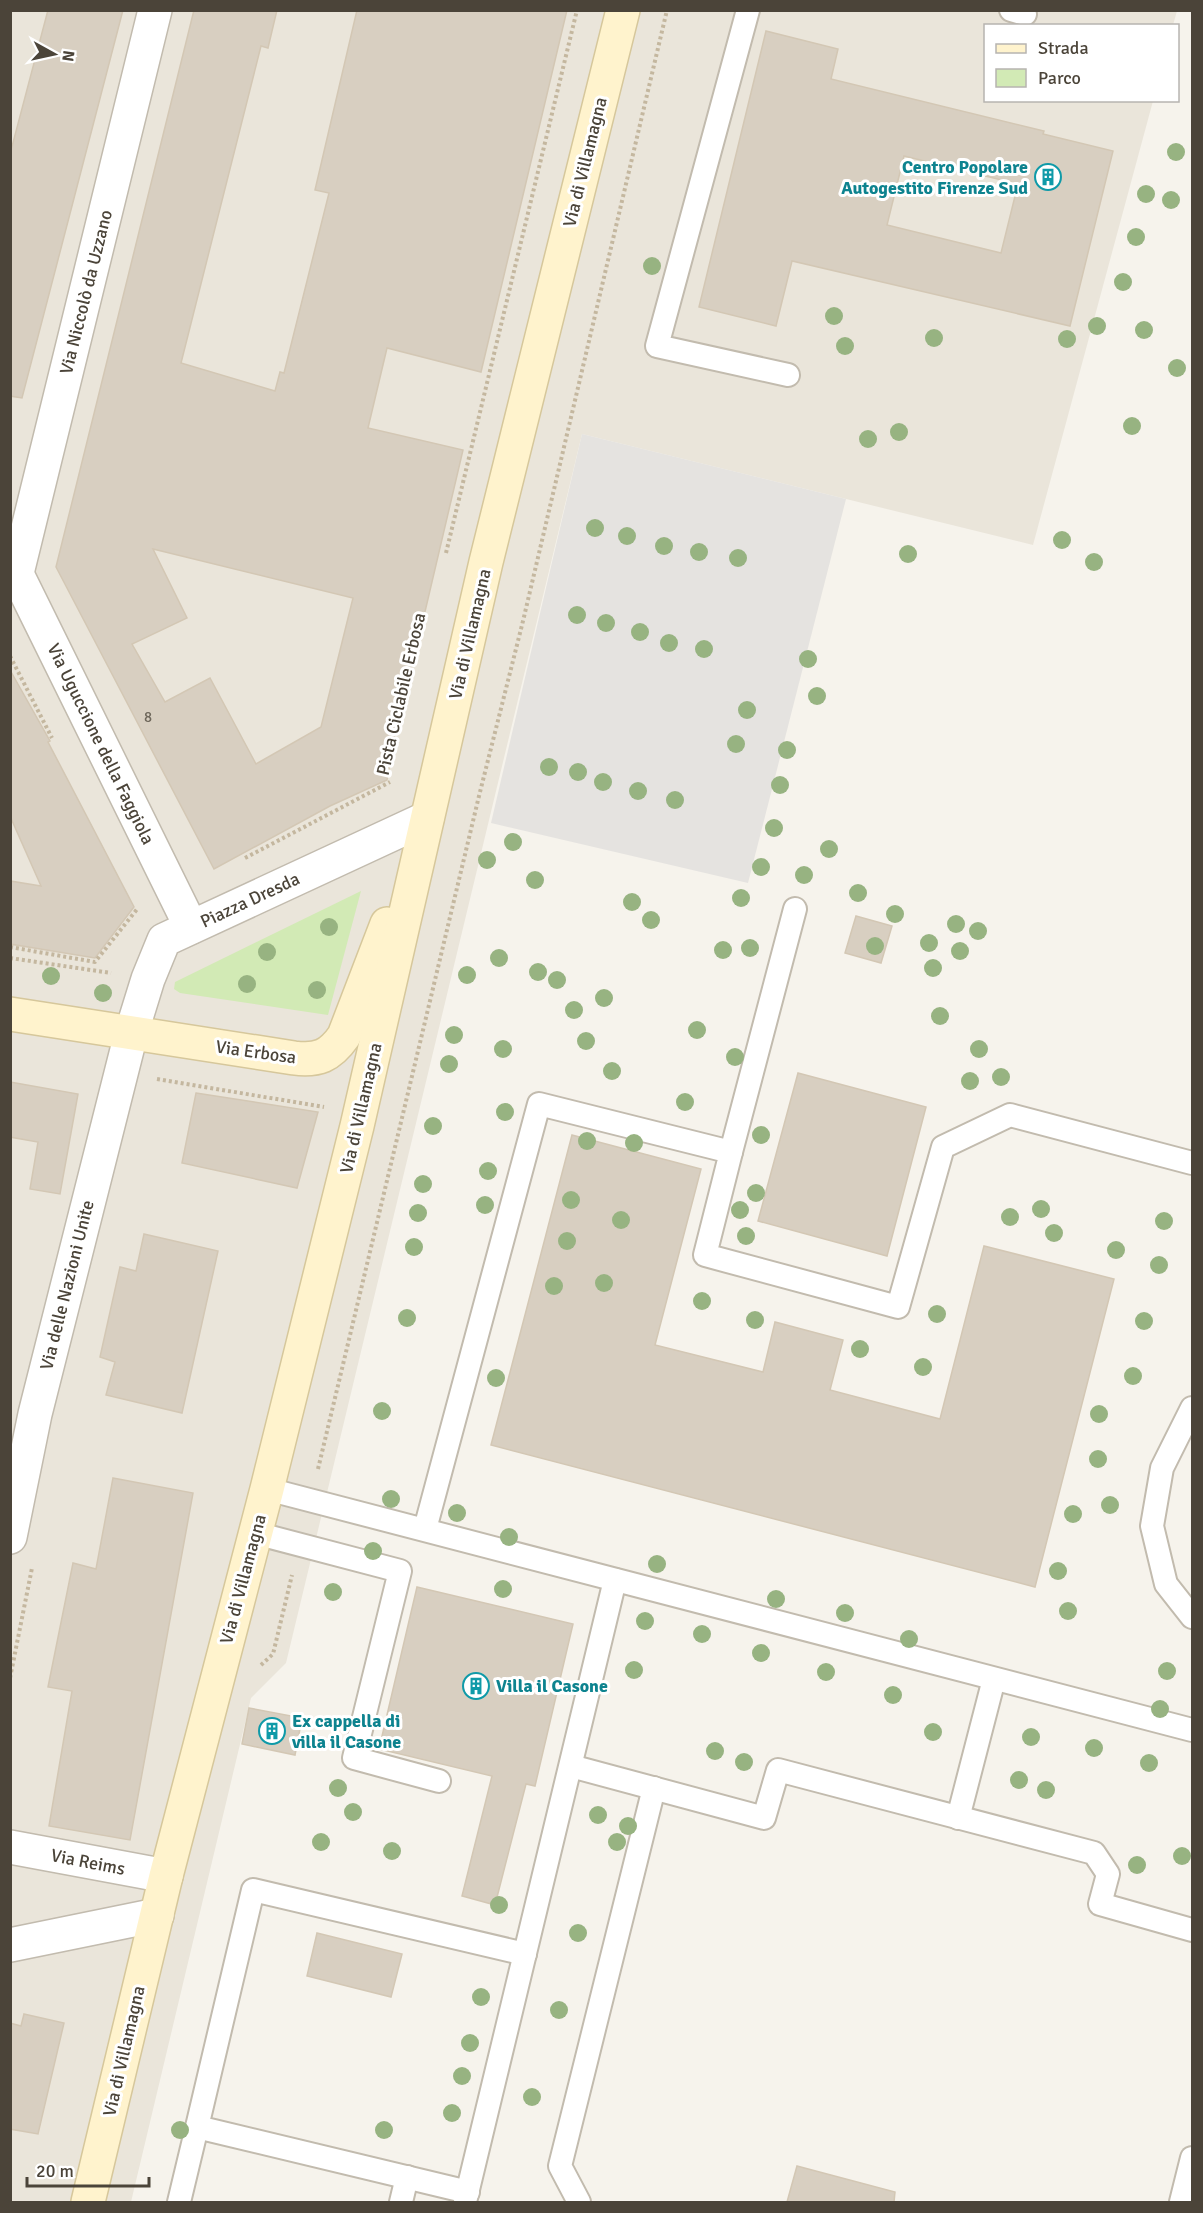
<svg xmlns="http://www.w3.org/2000/svg" width="1203" height="2213" font-family="Signika,sans-serif">
	<style>
		.residential { fill: #eae5da }
		.green { fill: #d2eab5 }
		.parking { fill: #e5e3e0 }
		.building { fill: #d8cfc1; stroke: #d3c7b4; stroke-width: 1.5; fill-rule: evenodd }
		.lines { fill: none; stroke-linecap: round; stroke-linejoin: round }
		.service-casing { stroke: #c2bbae; stroke-width: 26 }
		.minor-casing { stroke: #c2bbae; stroke-width: 36 }
		.secondary-casing { stroke: #d6c79b; stroke-width: 36 }
		.path { stroke: #c4b79f; stroke-width: 4; stroke-dasharray: 3 3; stroke-linecap: butt }
		.service { stroke: #fff; stroke-width: 22 }
		.minor { stroke: #fff; stroke-width: 33 }
		.secondary { stroke: #fff3cd; stroke-width: 33 }
		.tree { fill: #97b381 }
		.labels { text-anchor: middle; dominant-baseline: central; stroke-width: 6; stroke-linejoin: round; paint-order: stroke }
		.number-label { font-size: 15px; fill: #6e675b }
		.street-label { font-size: 18px; fill: #4b4439; stroke: #fff }
		.culture-label { font-size: 18px; font-weight: bold; fill: #0d838f; stroke: #fff; text-anchor: start }
	</style>
	<rect width="100%" height="100%" fill="#f6f3ec"/>
	<!-- residential -->
	<polygon class="residential" points="11,11 1177,11 1173,25 986,26 986,100 1153,101 1033,545 582,434 286,1663 251,1698 131,2202 11,2202"/>
	<!-- green -->
	<polygon class="green" points="361,891 328,1015 180,993 174,989 175,982"/>
	<!-- parking -->
	<polygon class="parking" points="582,434 846,499 748,883 491,823"/>
	<!-- building -->
	<g class="building">
		<polygon points="48,10 123,10 22,398 10,396 10,154"/>
		<path d="M194 10H277L268 48 261 46 181 363 275 391 280 372 284 373 329 193 315 190 357 10H567L481 372 387 348 368 428 463 450 404 701 401 700 387 780 330 806 214 869 56 567ZM153 549 353 598 321 727 256 764 210 678 165 702 132 644 187 618Z"/>
		<path d="M766 31 838 49 831 79 1044 131 1043 134 1113 151 1070 326 792 261 776 326 699 307ZM904 156 1018 184 1001 253 887 225Z"/>
		<polygon points="10,670 50,741 48,742 134,907 95,958 10,944 10,881 41,886 10,816"/>
		<polygon points="856,916 892,926 881,963 845,953"/>
		<polygon points="798,1073 926,1107 887,1256 758,1221"/>
		<polygon points="10,1082 78,1094 60,1194 30,1189 38,1142 10,1137"/>
		<polygon points="196,1093 318,1112 297,1188 182,1163"/>
		<polygon points="572,1135 701,1169 655,1345 763,1372 775,1322 843,1340 830,1390 940,1419 984,1246 1114,1279 1035,1587 491,1445"/>
		<polygon points="144,1234 218,1251 182,1413 106,1395 115,1362 100,1357 120,1267 136,1271"/>
		<polygon points="113,1478 193,1493 130,1840 49,1826 72,1691 48,1687 73,1563 96,1569"/>
		<polygon points="417,1587 573,1624 535,1786 526,1784 495,1905 462,1896 492,1776 379,1749"/>
		<polygon points="249,1708 302,1718 295,1755 242,1744"/>
		<polygon points="317,1933 402,1954 391,1997 307,1976"/>
		<polygon points="24,2014 64,2023 38,2134 10,2129 10,2023 21,2026"/>
		<polygon points="797,2166 895,2192 894,2202 787,2202"/>
	</g>
	<g class="lines">
		<defs>
			<g id="service">
				<polyline points="748,10 657,346 788,375"/>
				<polyline points="1011,10 1025,14"/>
				<polyline points="731,1152 795,909"/>
				<polyline points="1192,1408 1162,1468 1152,1526 1166,1584 1192,1617"/>
				<polyline points="267,1489 1192,1730"/>
				<polyline points="425,1529 539,1104 731,1152 705,1255 898,1307 943,1147 1010,1115 1192,1163"/>
				<polyline points="255,1533 400,1571 354,1758 439,1781"/>
				<polyline points="571,1766 764,1818 778,1770 1094,1853 1108,1874 1100,1904 1192,1930"/>
				<polyline points="958,1818 994,1679"/>
				<polyline points="468,2192 197,2127 253,1890 525,1954"/>
				<polyline points="179,2202 197,2127"/>
				<polyline points="401,2202 407,2177"/>
				<polyline points="465,2202 615,1580"/>
				<polyline points="579,2202 560,2166 654,1788"/>
				<polyline points="1181,2202 1192,2158"/>
			</g>
			<g id="minor">
				<polyline points="10,560 191,927"/>
				<polyline points="17,573 155,10"/>
				<polyline points="10,1537 35,1414 131,1034 148,979 164,940 427,818"/>
				<polyline points="10,1847 166,1876"/>
				<polyline points="10,1945 157,1915"/>
			</g>
			<g id="secondary">
				<path d="M10 1014 294 1058C318 1061 330 1056 344 1036L387 924"/>
				<polyline points="88,2202 166,1876 267,1489 357,1126 486,562 623,10"/>
			</g>
		</defs>
		<!-- service casing -->
		<use href="#service" class="service-casing"/>
		<!-- minor casing -->
		<use href="#minor" class="minor-casing"/>
		<!-- secondary casing -->
		<use href="#secondary" class="secondary-casing"/>
		<!-- path -->
		<g class="path">
			<polyline points="446,553 577,10"/>
			<polyline points="10,656 52,738"/>
			<polyline points="245,858 390,782"/>
			<polyline points="10,947 95,962 138,908"/>
			<polyline points="10,958 111,973"/>
			<polyline points="157,1079 324,1107"/>
			<polyline points="318,1469 479,796 523,621 667,10"/>
			<polyline points="261,1665 273,1654 292,1575"/>
			<polyline points="10,1678 32,1568"/>
		</g>
		<!-- service -->
		<use href="#service" class="service"/>
		<!-- minor -->
		<use href="#minor" class="minor"/>
		<!-- secondary -->
		<use href="#secondary" class="secondary"/>
	</g>
	<!-- trees -->
	<g class="tree">
		<circle cx="1176" cy="152" r="9"/>
		<circle cx="1146" cy="194" r="9"/>
		<circle cx="1171" cy="200" r="9"/>
		<circle cx="1136" cy="237" r="9"/>
		<circle cx="652" cy="266" r="9"/>
		<circle cx="1123" cy="282" r="9"/>
		<circle cx="834" cy="316" r="9"/>
		<circle cx="1097" cy="326" r="9"/>
		<circle cx="1144" cy="330" r="9"/>
		<circle cx="934" cy="338" r="9"/>
		<circle cx="1067" cy="339" r="9"/>
		<circle cx="845" cy="346" r="9"/>
		<circle cx="1177" cy="368" r="9"/>
		<circle cx="1132" cy="426" r="9"/>
		<circle cx="899" cy="432" r="9"/>
		<circle cx="868" cy="439" r="9"/>
		<circle cx="595" cy="528" r="9"/>
		<circle cx="627" cy="536" r="9"/>
		<circle cx="1062" cy="540" r="9"/>
		<circle cx="664" cy="546" r="9"/>
		<circle cx="699" cy="552" r="9"/>
		<circle cx="908" cy="554" r="9"/>
		<circle cx="738" cy="558" r="9"/>
		<circle cx="1094" cy="562" r="9"/>
		<circle cx="577" cy="615" r="9"/>
		<circle cx="606" cy="623" r="9"/>
		<circle cx="640" cy="632" r="9"/>
		<circle cx="669" cy="643" r="9"/>
		<circle cx="704" cy="649" r="9"/>
		<circle cx="808" cy="659" r="9"/>
		<circle cx="817" cy="696" r="9"/>
		<circle cx="747" cy="710" r="9"/>
		<circle cx="736" cy="744" r="9"/>
		<circle cx="787" cy="750" r="9"/>
		<circle cx="549" cy="767" r="9"/>
		<circle cx="578" cy="772" r="9"/>
		<circle cx="603" cy="782" r="9"/>
		<circle cx="780" cy="785" r="9"/>
		<circle cx="638" cy="791" r="9"/>
		<circle cx="675" cy="800" r="9"/>
		<circle cx="774" cy="828" r="9"/>
		<circle cx="513" cy="842" r="9"/>
		<circle cx="829" cy="849" r="9"/>
		<circle cx="487" cy="860" r="9"/>
		<circle cx="761" cy="867" r="9"/>
		<circle cx="804" cy="875" r="9"/>
		<circle cx="535" cy="880" r="9"/>
		<circle cx="858" cy="893" r="9"/>
		<circle cx="741" cy="898" r="9"/>
		<circle cx="632" cy="902" r="9"/>
		<circle cx="895" cy="914" r="9"/>
		<circle cx="651" cy="920" r="9"/>
		<circle cx="956" cy="924" r="9"/>
		<circle cx="329" cy="927" r="9"/>
		<circle cx="978" cy="931" r="9"/>
		<circle cx="929" cy="943" r="9"/>
		<circle cx="875" cy="946" r="9"/>
		<circle cx="750" cy="948" r="9"/>
		<circle cx="723" cy="950" r="9"/>
		<circle cx="960" cy="951" r="9"/>
		<circle cx="267" cy="952" r="9"/>
		<circle cx="499" cy="958" r="9"/>
		<circle cx="933" cy="968" r="9"/>
		<circle cx="538" cy="972" r="9"/>
		<circle cx="467" cy="975" r="9"/>
		<circle cx="51" cy="976" r="9"/>
		<circle cx="557" cy="980" r="9"/>
		<circle cx="247" cy="984" r="9"/>
		<circle cx="317" cy="990" r="9"/>
		<circle cx="103" cy="993" r="9"/>
		<circle cx="604" cy="998" r="9"/>
		<circle cx="574" cy="1010" r="9"/>
		<circle cx="940" cy="1016" r="9"/>
		<circle cx="697" cy="1030" r="9"/>
		<circle cx="454" cy="1035" r="9"/>
		<circle cx="586" cy="1041" r="9"/>
		<circle cx="503" cy="1049" r="9"/>
		<circle cx="979" cy="1049" r="9"/>
		<circle cx="735" cy="1057" r="9"/>
		<circle cx="449" cy="1064" r="9"/>
		<circle cx="612" cy="1071" r="9"/>
		<circle cx="1001" cy="1077" r="9"/>
		<circle cx="970" cy="1081" r="9"/>
		<circle cx="685" cy="1102" r="9"/>
		<circle cx="505" cy="1112" r="9"/>
		<circle cx="433" cy="1126" r="9"/>
		<circle cx="761" cy="1135" r="9"/>
		<circle cx="587" cy="1141" r="9"/>
		<circle cx="634" cy="1143" r="9"/>
		<circle cx="488" cy="1171" r="9"/>
		<circle cx="423" cy="1184" r="9"/>
		<circle cx="756" cy="1193" r="9"/>
		<circle cx="571" cy="1200" r="9"/>
		<circle cx="485" cy="1205" r="9"/>
		<circle cx="1041" cy="1209" r="9"/>
		<circle cx="740" cy="1210" r="9"/>
		<circle cx="418" cy="1213" r="9"/>
		<circle cx="1010" cy="1217" r="9"/>
		<circle cx="621" cy="1220" r="9"/>
		<circle cx="1164" cy="1221" r="9"/>
		<circle cx="1054" cy="1233" r="9"/>
		<circle cx="746" cy="1236" r="9"/>
		<circle cx="567" cy="1241" r="9"/>
		<circle cx="414" cy="1247" r="9"/>
		<circle cx="1116" cy="1250" r="9"/>
		<circle cx="1159" cy="1265" r="9"/>
		<circle cx="604" cy="1283" r="9"/>
		<circle cx="554" cy="1286" r="9"/>
		<circle cx="702" cy="1301" r="9"/>
		<circle cx="937" cy="1314" r="9"/>
		<circle cx="407" cy="1318" r="9"/>
		<circle cx="755" cy="1320" r="9"/>
		<circle cx="1144" cy="1321" r="9"/>
		<circle cx="860" cy="1349" r="9"/>
		<circle cx="923" cy="1367" r="9"/>
		<circle cx="1133" cy="1376" r="9"/>
		<circle cx="496" cy="1378" r="9"/>
		<circle cx="382" cy="1411" r="9"/>
		<circle cx="1099" cy="1414" r="9"/>
		<circle cx="1098" cy="1459" r="9"/>
		<circle cx="391" cy="1499" r="9"/>
		<circle cx="1110" cy="1505" r="9"/>
		<circle cx="457" cy="1513" r="9"/>
		<circle cx="1073" cy="1514" r="9"/>
		<circle cx="509" cy="1537" r="9"/>
		<circle cx="373" cy="1551" r="9"/>
		<circle cx="657" cy="1564" r="9"/>
		<circle cx="1058" cy="1571" r="9"/>
		<circle cx="503" cy="1589" r="9"/>
		<circle cx="333" cy="1592" r="9"/>
		<circle cx="776" cy="1599" r="9"/>
		<circle cx="1068" cy="1611" r="9"/>
		<circle cx="845" cy="1613" r="9"/>
		<circle cx="645" cy="1621" r="9"/>
		<circle cx="702" cy="1634" r="9"/>
		<circle cx="909" cy="1639" r="9"/>
		<circle cx="761" cy="1653" r="9"/>
		<circle cx="634" cy="1670" r="9"/>
		<circle cx="1167" cy="1671" r="9"/>
		<circle cx="826" cy="1672" r="9"/>
		<circle cx="893" cy="1695" r="9"/>
		<circle cx="1160" cy="1709" r="9"/>
		<circle cx="933" cy="1732" r="9"/>
		<circle cx="1031" cy="1737" r="9"/>
		<circle cx="1094" cy="1748" r="9"/>
		<circle cx="715" cy="1751" r="9"/>
		<circle cx="744" cy="1762" r="9"/>
		<circle cx="1149" cy="1763" r="9"/>
		<circle cx="1019" cy="1780" r="9"/>
		<circle cx="338" cy="1788" r="9"/>
		<circle cx="1046" cy="1790" r="9"/>
		<circle cx="353" cy="1812" r="9"/>
		<circle cx="598" cy="1815" r="9"/>
		<circle cx="628" cy="1826" r="9"/>
		<circle cx="321" cy="1842" r="9"/>
		<circle cx="617" cy="1842" r="9"/>
		<circle cx="392" cy="1851" r="9"/>
		<circle cx="1182" cy="1856" r="9"/>
		<circle cx="1137" cy="1865" r="9"/>
		<circle cx="499" cy="1905" r="9"/>
		<circle cx="578" cy="1933" r="9"/>
		<circle cx="481" cy="1997" r="9"/>
		<circle cx="559" cy="2010" r="9"/>
		<circle cx="470" cy="2043" r="9"/>
		<circle cx="462" cy="2076" r="9"/>
		<circle cx="532" cy="2097" r="9"/>
		<circle cx="452" cy="2113" r="9"/>
		<circle cx="180" cy="2130" r="9"/>
		<circle cx="384" cy="2130" r="9"/>
	</g>
	<!-- icons -->
	<defs>
		<symbol id="building-ring" viewBox="-11 -11 22 22"><circle r="9.5" fill="#fff" stroke="#0f9aa8" stroke-width="1.5"/><path d="M-4-6H4V6H1V3H-1V6H-4ZM-2.5-4.3h1.7v1.8h-1.7ZM.8-4.3h1.7v1.8H.8ZM-2.5-1h1.7V.8h-1.7ZM.8-1h1.7V.8H.8Z" fill="#0f9aa8"/></symbol>
	</defs>
	<g fill-rule="evenodd">
		<use href="#building-ring" x="1033" y="162" width="30" height="30"/>
		<use href="#building-ring" x="461" y="1671" width="30" height="30"/>
		<use href="#building-ring" x="257" y="1716" width="30" height="30"/>
	</g>
	<g class="labels">
		<!-- number labels -->
		<g class="number-label">
			<text x="148" y="717">8</text>
		</g>
		<!-- street labels -->
		<g class="street-label">
			<text transform="translate(585 162) rotate(-76)">Via di Villamagna</text>
			<text transform="translate(86 292) rotate(-76)">Via Niccolò da Uzzano</text>
			<text transform="translate(470 634) rotate(-77)">Via di Villamagna</text>
			<text transform="translate(401 694) rotate(-77)">Pista Ciclabile Erbosa</text>
			<text transform="translate(101 744) rotate(64)">Via Uguccione della Faggiola</text>
			<text transform="translate(250 900) rotate(-25)">Piazza Dresda</text>
			<text transform="translate(256 1052) rotate(8)">Via Erbosa</text>
			<text transform="translate(361 1108) rotate(-77)">Via di Villamagna</text>
			<text transform="translate(67 1285) rotate(-76)">Via delle Nazioni Unite</text>
			<text transform="translate(243 1579) rotate(-75)">Via di Villamagna</text>
			<text transform="translate(88 1862) rotate(11)">Via Reims</text>
			<text transform="translate(124 2051) rotate(-77)">Via di Villamagna</text>
		</g>
		<!-- culture labels -->
		<g class="culture-label">
			<text x="1028" y="167" text-anchor="end">Centro Popolare<tspan x="1028" dy="21">Autogestito Firenze Sud</tspan></text>
			<text x="496" y="1686">Villa il Casone</text>
			<text x="292" y="1721">Ex cappella di<tspan x="292" dy="21">villa il Casone</tspan></text>
		</g>
	</g>
	<!-- border -->
	<rect width="1203" height="2213" fill="none" stroke="#4b4439" stroke-width="24"/>
	<!-- legend -->
	<rect x="984" y="24" width="195" height="78" fill="#ffffff" stroke="#b7b4b0" stroke-width="1.5"/>
	<rect x="996" y="44" width="30" height="9" fill="#fff3cd" stroke="#b7b4b0" stroke-width="1.5"/>
	<text x="1038" y="54" font-size="18" fill="#4b4439">Strada</text>
	<rect x="996" y="69" width="30" height="18" fill="#d2eab5" stroke="#b7b4b0" stroke-width="1.5"/>
	<text x="1038" y="84" font-size="18" fill="#4b4439">Parco</text>
	<!-- north arrow -->
	<g transform="translate(54 54) rotate(98)" stroke="#ffffff" stroke-width="4.5" paint-order="stroke">
	<path d="M0-4.5L10 22L0 15L-10 22Z" fill="#4b4439"/>
	<text y="-9" font-size="16" font-weight="bold" text-anchor="middle" fill="#4b4439">N</text>
	</g>
	<!-- scale -->
	<path d="M27 2177v9h122v-9" fill="none" stroke="#4b4439" stroke-width="3"/>
	<text x="36" y="2177" font-size="18" fill="#4b4439" stroke="#ffffff" stroke-width="4.5" paint-order="stroke">20 m</text>
</svg>
